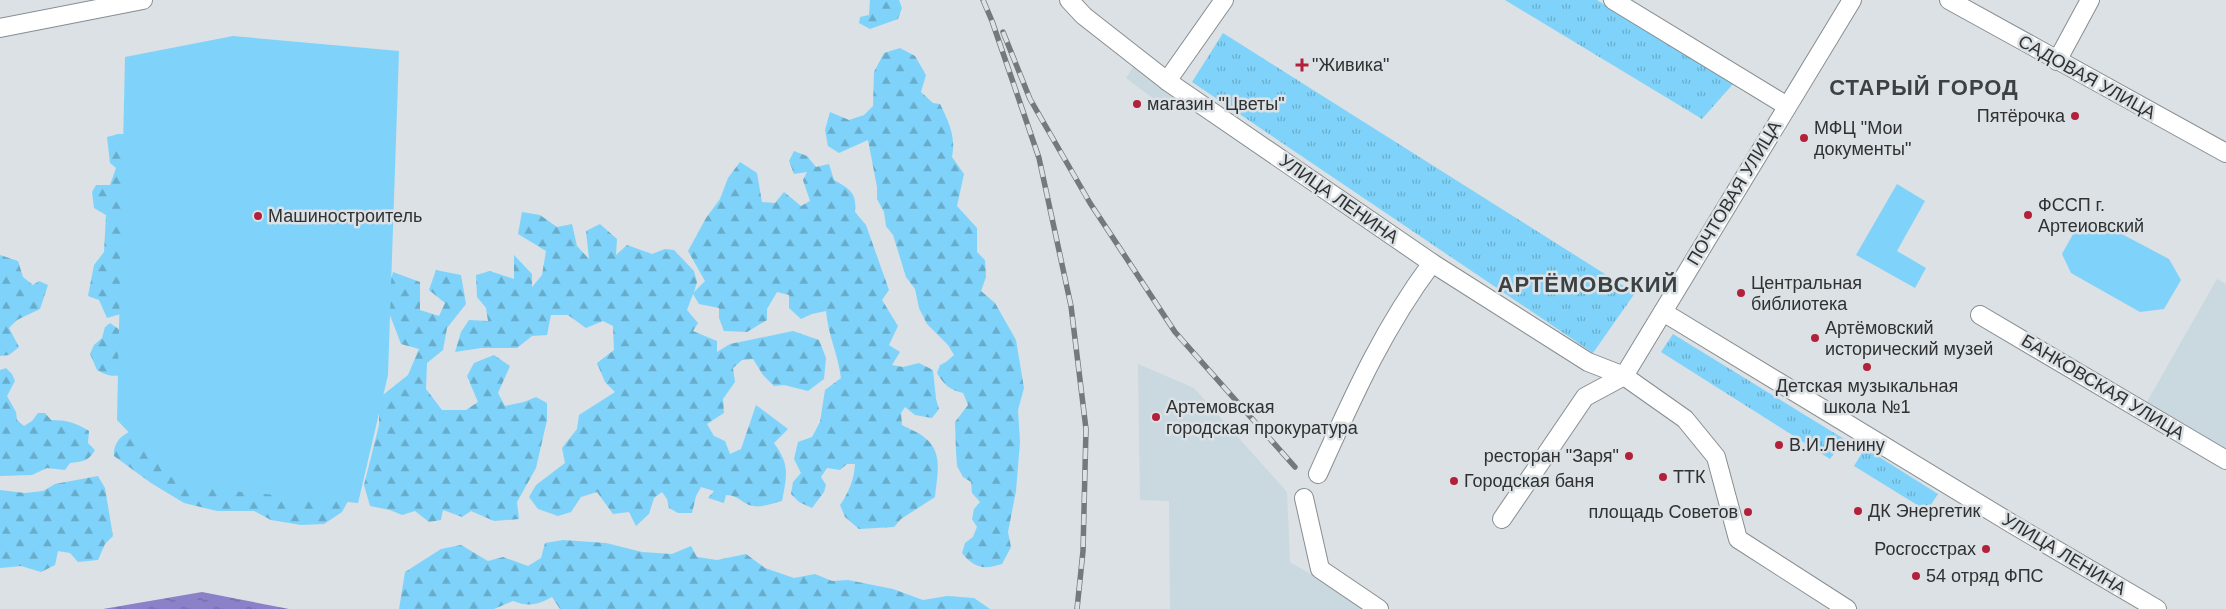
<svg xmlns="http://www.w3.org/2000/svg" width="2226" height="609" font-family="Helvetica,sans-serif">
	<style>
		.built { fill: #cad8df }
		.grass { fill: url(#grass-tufts) }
		.forest { fill: url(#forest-firs) }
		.pitch { fill: #7fd3fa }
		.water { fill: url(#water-ripples) }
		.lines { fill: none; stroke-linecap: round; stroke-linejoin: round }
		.minor-casing { stroke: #878d90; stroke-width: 20 }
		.minor { stroke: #fff; stroke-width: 18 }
		.rail-casing { stroke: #75797b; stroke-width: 5.5 }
		.rail { stroke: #dbe1e4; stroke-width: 4; stroke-dasharray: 11; stroke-linecap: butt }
		.poi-dot { fill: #b3203a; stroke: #dbe1e4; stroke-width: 2 }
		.labels { text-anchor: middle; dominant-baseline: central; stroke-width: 5; stroke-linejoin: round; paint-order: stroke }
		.poi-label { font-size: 18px; fill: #2f3132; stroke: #dbe1e4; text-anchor: start }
		.street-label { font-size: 18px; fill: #2f3132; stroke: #dbe1e4 }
		.district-label { font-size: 22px; font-weight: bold; letter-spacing: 1px; fill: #3c4144; stroke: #dbe1e4 }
	</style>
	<defs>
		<pattern id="grass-tufts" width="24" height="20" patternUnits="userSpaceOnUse" patternTransform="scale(1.25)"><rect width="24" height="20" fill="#7fd3fa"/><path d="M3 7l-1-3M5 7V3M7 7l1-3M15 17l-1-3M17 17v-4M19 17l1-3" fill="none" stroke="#68accb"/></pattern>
		<pattern id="forest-firs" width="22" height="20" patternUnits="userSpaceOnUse" patternTransform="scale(1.25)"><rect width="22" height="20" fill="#7fd3fa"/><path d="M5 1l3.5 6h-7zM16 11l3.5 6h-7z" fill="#68accb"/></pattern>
		<pattern id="water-ripples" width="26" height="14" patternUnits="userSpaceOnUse" patternTransform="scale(1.25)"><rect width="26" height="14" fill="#8a81c8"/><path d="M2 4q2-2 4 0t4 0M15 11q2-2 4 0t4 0" fill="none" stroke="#716aa3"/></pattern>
	</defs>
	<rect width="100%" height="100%" fill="#dbe1e4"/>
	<!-- built -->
	<g class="built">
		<polygon points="1136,63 1176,95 1166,108 1126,78"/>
		<polygon points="2217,279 2226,284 2226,454 2144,407"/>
		<polygon points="1138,364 1194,388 1287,492 1290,562 1370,609 1170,609 1169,501 1140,500"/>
	</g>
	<!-- grass -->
	<g class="grass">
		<polygon points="1505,0 1597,0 1733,84 1702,119"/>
		<polygon points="1223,33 1635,293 1593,353 1192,82"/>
		<polygon points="1673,334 1844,439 1830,459 1661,352"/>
		<polygon points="1865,448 1938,494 1927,511 1854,466"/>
	</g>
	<!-- forest -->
	<g class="forest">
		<polygon points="870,0 899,0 902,8 898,19 870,29 859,23 860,17 869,15"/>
		<path d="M900 48 915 56 926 75 921 92 933 103 940 104C949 122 956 137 952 157L964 174 957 206 977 228V252L985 260 986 277 981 291 995 303 1016 340 1024 388 1018 410 1020 442 1016 491 1008 532 1011 547 1002 564C984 570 974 568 962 553L965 543 973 537 977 527 972 519 974 509 980 502 972 493 971 482 963 477 957 466 956 451 955 422 968 405 963 393C950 390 944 385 937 373L940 365 946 362 954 355 948 345 927 324 919 308 915 289 906 277 893 235 886 226 884 212 877 199V187L868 140 839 153 828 146 825 130 830 112 849 120 864 115 873 106 874 72 884 53Z"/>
		<polygon points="118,134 132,134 131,311 107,318 99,300 88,296 94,265 104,252 106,215 94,208 92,192 96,185 110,185 116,168 110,163 107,137"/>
		<path d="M794 151 807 156 816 167 829 164 834 180C850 189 857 193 855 212L866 225 889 290 882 300 898 326 889 345 900 352 892 365 903 367 919 363 933 370 936 399 939 409 932 418 915 415 905 407 901 413 902 425C909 429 918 432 924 437 944 452 937 475 935 497L901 519 894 527 859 529 845 517 840 505C849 492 854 480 855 464H847L840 470 827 468 821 477 826 485 824 492 812 508 799 502 791 494 793 482 801 473 794 459 798 442 812 437 820 422 825 390 841 378C838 354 828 335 826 311L812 314 801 319 789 308V295L777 292 767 309V320L747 332 724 331 719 318V308L699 304 693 294 687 310 698 323 693 331 717 341V352L730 344 793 331 819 340 826 358 824 379 808 391 784 385 774 386 763 375 753 359 742 360 733 368 735 382 723 399 724 413 707 424 714 436 725 441 730 454 741 449 756 405 788 429 774 443C790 465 787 475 782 501 773 503 762 508 753 506 742 504 739 495 726 495L724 503 708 498 714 491 701 487 696 496 692 513H678L669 508 667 499 662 492 654 498 649 514 636 526 629 512 613 514 597 492 581 497 571 512 558 516 538 509 529 497 536 485 565 463 562 448 577 429 579 415 615 392 605 382 597 363 614 350 613 326 603 321 586 328 568 315H551L547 335 532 336 517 348H481L455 352 461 332 469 320 488 321 486 308 477 297 476 275 490 271 514 279V255L532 274V287L542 275 546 251 518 234 522 212 540 215 557 227 572 224 577 246 589 259 586 231 600 224 617 239 616 255 627 245 652 254 665 249 674 250 694 271 697 282 694 292 705 281 688 251 706 218 720 199 728 178 740 162 757 173 762 202 775 203 784 192 801 206 810 201 803 180 807 172 794 174 789 161Z"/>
		<polygon points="0,255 18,261 23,277 33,285 39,281 48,285 40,309 17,320 9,328 19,347 9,355 0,356"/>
		<polygon points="436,270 461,275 466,304 447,328 443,350 427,363 426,389 442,410 466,410 478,402 467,376 474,363 494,355 510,366 498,393 505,406 524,402 536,397 547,403 547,420 536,468 517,502 519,519 494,521 471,511 462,517 443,510 441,520 429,522 415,511 402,515 390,510 370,506 364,485 379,425 379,398 408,375 419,349 401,344 385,302 393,272 420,282 420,310 439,316 445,303 429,290"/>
		<path d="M110 323 123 332 126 373C114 378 108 376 97 370L90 354 94 345 102 338 105 327Z"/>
		<path d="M6 368 12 374 15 381 7 396 16 412 17 420 24 426 32 421 38 413H45L51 420C66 420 77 423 89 431L88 443 95 450C89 461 82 462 70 463L65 470 47 468 32 475 0 476V370Z"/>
		<path d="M145 426 353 492 342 512 324 524 301 525 271 520 254 511H217L184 503 151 483 114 456C113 437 130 430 145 426Z"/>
		<polygon points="98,476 105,488 113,536 105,544 98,560 78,562 70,553 58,551 55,565 41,572 21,566 0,568 0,490 25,493 43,491 55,484"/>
		<path d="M563 540 606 543 642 552 672 554 691 546 697 557 717 560 746 554 765 568 794 578 815 574 832 581 848 580 893 589 923 600 947 596 974 598 990 609H560L552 597C537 605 529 607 513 601L494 609H399L405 572 441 549 461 545 488 561 503 557 528 566 541 558 545 543Z"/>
	</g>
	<!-- pitch -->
	<g class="pitch">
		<polygon points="233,36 399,51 388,375 358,503 180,486 117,420 125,57"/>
		<polygon points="1897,184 1925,201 1897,251 1926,268 1915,288 1856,255"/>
		<polygon points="2099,222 2169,259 2181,280 2164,309 2140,312 2071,273 2062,254 2077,227"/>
	</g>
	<!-- water -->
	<polygon class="water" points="202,592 289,609 103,609"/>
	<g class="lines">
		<defs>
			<g id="minor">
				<polyline points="1069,0 1084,16 1167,81 1432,263 1588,362 1624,376 1685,419 1716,457 1738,539 1847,609"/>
				<polyline points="1613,0 1787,106"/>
				<polyline points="1949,0 2226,153"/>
				<polyline points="0,28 143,0"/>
				<polyline points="2057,61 2090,0"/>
				<polyline points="1167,81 1224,0"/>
				<polyline points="1663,312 2014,525 2157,609"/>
				<polyline points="1980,315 2226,460"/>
				<path d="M1318 474C1352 399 1382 330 1432 263"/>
				<polyline points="1304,498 1320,569 1379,609"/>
				<polyline points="1502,519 1585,397 1624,376 1852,0"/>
			</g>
		</defs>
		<!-- minor casing -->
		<use href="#minor" class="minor-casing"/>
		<!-- minor -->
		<use href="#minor" class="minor"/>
		<defs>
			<g id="rail">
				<polyline points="983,0 992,21 1039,158 1071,306 1086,429 1083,551 1077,609"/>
				<polyline points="1003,32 1030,99 1090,203 1175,332 1295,467"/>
			</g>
		</defs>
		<!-- rail casing -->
		<use href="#rail" class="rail-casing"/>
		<!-- rail -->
		<use href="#rail" class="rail"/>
	</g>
	<!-- markers -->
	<g class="poi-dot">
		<path d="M1299.5 57.5h5v5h5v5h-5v5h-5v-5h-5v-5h5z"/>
		<circle cx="1137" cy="104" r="5"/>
		<circle cx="2075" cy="116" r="5"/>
		<circle cx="1804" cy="138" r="5"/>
		<circle cx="2028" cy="215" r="5"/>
		<circle cx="258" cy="216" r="5"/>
		<circle cx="1741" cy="293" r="5"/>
		<circle cx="1815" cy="338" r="5"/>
		<circle cx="1867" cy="367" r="5"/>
		<circle cx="1156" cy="417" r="5"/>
		<circle cx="1779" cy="445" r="5"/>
		<circle cx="1629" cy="456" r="5"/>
		<circle cx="1663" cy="477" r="5"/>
		<circle cx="1454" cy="481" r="5"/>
		<circle cx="1858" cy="511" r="5"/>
		<circle cx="1748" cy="512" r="5"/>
		<circle cx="1986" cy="549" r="5"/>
		<circle cx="1916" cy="576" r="5"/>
	</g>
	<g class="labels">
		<!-- poi labels -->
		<g class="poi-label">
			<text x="1312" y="65">"Живика"</text>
			<text x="1147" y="104">магазин "Цветы"</text>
			<text x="2065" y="116" text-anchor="end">Пятёрочка</text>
			<text x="1814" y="128">МФЦ "Мои<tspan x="1814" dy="21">документы"</tspan></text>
			<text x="2038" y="205">ФССП г.<tspan x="2038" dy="21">Артеиовский</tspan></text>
			<text x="268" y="216">Машиностроитель</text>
			<text x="1751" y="283">Центральная<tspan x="1751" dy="21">библиотека</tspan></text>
			<text x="1825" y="328">Артёмовский<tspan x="1825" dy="21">исторический музей</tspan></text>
			<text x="1867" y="386" text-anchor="middle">Детская музыкальная<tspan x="1867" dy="21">школа №1</tspan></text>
			<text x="1166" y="407">Артемовская<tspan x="1166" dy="21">городская прокуратура</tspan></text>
			<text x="1789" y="445">В.И.Ленину</text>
			<text x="1619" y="456" text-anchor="end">ресторан "Заря"</text>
			<text x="1673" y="477">ТТК</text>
			<text x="1464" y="481">Городская баня</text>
			<text x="1868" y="511">ДК Энергетик</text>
			<text x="1738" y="512" text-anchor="end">площадь Советов</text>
			<text x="1976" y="549" text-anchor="end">Росгосстрах</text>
			<text x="1926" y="576">54 отряд ФПС</text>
		</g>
		<!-- street labels -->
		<g class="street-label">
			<text transform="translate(2087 77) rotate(29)">САДОВАЯ УЛИЦА</text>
			<text transform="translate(1734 193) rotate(-59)">ПОЧТОВАЯ УЛИЦА</text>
			<text transform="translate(1339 199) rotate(35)">УЛИЦА ЛЕНИНА</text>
			<text transform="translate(2103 387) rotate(31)">БАНКОВСКАЯ УЛИЦА</text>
			<text transform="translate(2064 554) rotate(31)">УЛИЦА ЛЕНИНА</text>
		</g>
		<!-- district labels -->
		<g class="district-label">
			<text x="1924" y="87">СТАРЫЙ ГОРОД</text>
			<text x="1588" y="284">АРТЁМОВСКИЙ</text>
		</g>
	</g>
</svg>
